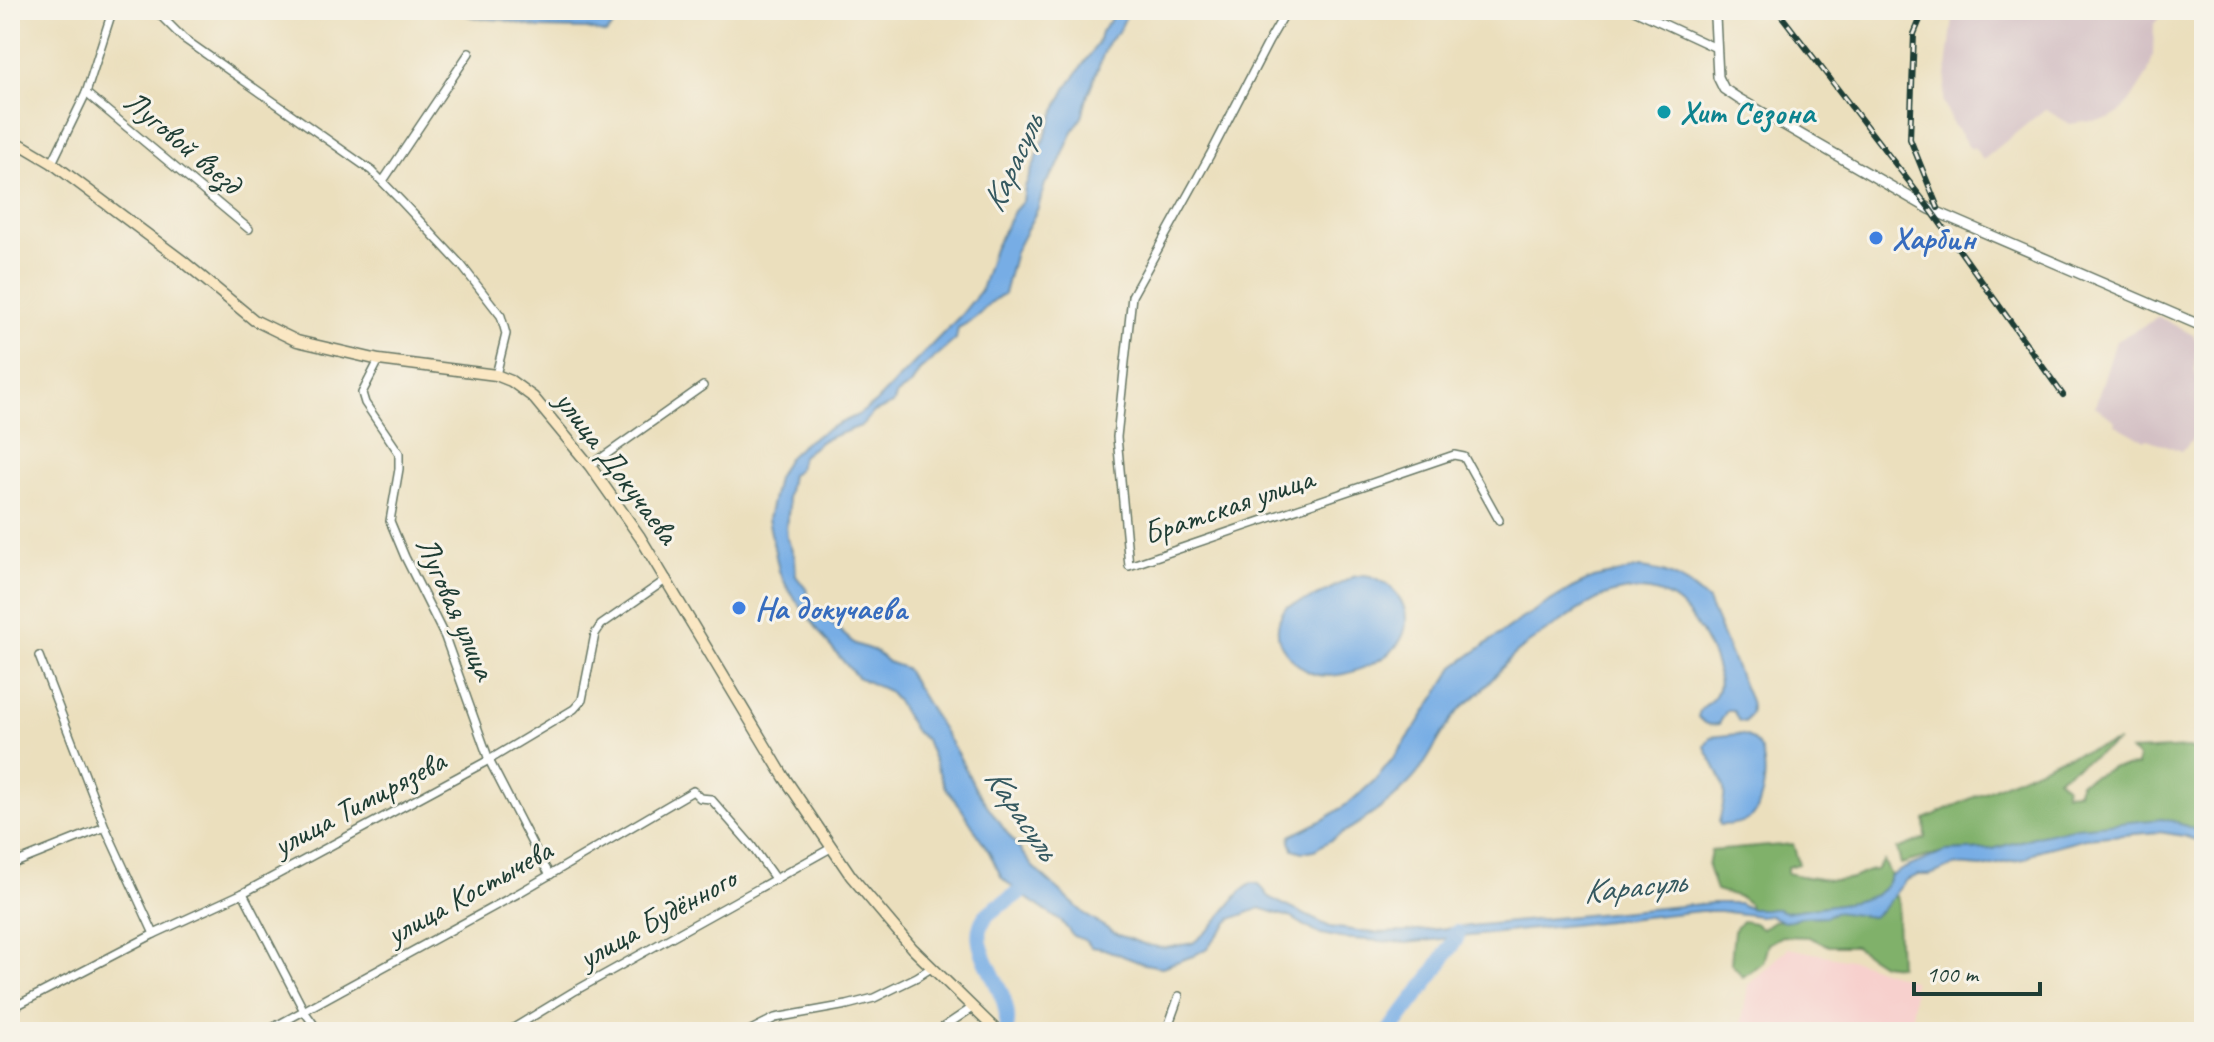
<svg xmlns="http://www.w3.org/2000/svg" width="2214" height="1042" font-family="Caveat,sans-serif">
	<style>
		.built { fill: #f7d0cd }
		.industrial { fill: #d2bec3 }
		.forest { fill: #80b16b; stroke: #507750; stroke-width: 2 }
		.water { fill: #77ade5; stroke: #4b758c; stroke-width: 2 }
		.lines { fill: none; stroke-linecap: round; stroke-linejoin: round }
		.river { stroke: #77ade5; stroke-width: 16 }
		.minor-casing { stroke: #667664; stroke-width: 10 }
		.tertiary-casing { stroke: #667664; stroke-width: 12 }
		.secondary-casing { stroke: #667664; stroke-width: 13 }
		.minor { stroke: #fff; stroke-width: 7 }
		.tertiary { stroke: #fff; stroke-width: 9 }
		.secondary { stroke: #fae7c3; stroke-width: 10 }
		.rail-casing { stroke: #1f3d34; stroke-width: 6 }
		.rail { stroke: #f7f3e8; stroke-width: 3; stroke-dasharray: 9; stroke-linecap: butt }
		.culture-dot { fill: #0f9aa8; stroke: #f7f3e8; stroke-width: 3 }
		.shop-dot { fill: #3f7fe0; stroke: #f7f3e8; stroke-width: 3 }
		.labels { text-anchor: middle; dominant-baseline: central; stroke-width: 6; stroke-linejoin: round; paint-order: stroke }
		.culture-label { font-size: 32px; font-weight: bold; fill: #0d838f; stroke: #f7f3e8; text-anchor: start }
		.street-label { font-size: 32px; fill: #1f3d34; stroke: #f7f3e8 }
		.shop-label { font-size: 32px; font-weight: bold; fill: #366cbe; stroke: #f7f3e8; text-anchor: start }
		.water-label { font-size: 34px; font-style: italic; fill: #355960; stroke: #f7f3e8 }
	</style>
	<rect width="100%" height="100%" fill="#f7f3e8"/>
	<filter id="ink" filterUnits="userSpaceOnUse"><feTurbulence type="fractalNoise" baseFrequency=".0125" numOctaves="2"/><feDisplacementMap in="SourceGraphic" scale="16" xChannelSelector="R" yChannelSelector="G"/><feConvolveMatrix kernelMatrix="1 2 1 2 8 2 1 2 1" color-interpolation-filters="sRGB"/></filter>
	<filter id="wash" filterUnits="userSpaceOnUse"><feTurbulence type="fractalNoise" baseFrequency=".006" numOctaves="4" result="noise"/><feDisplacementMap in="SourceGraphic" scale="32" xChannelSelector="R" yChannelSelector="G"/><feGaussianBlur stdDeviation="1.8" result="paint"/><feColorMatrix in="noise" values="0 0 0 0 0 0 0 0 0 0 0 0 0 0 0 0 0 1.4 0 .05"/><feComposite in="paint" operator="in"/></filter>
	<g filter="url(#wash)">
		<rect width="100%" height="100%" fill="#ebdfbd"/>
		<!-- built -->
		<polygon class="built" points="1788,948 1860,962 1913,981 1913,1032 1740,1032 1748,985"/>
		<!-- industrial -->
		<g class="industrial">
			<polygon points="1954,10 2167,10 2154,25 2153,56 2148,73 2130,101 2119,113 2109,119 2069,124 2045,109 1983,160 1974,147 1971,149 1950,120 1951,119 1943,102"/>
			<polygon points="2159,317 2193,335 2197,342 2195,370 2204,403 2204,424 2182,451 2147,439 2145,441 2114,424 2115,421 2095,406 2116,341"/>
		</g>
		<!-- forest -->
		<g class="forest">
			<polygon points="2118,742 2057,778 2066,786 2065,793 2078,792 2080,782 2112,768 2137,766 2138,757 2130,751 2189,748 2204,755 2204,834 2177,822 2078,827 2041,835 1993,849 1946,851 1901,864 1897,849 1926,838 1925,819 2061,758"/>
			<path d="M1793 844 1799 864 1787 867V873C1803 877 1836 883 1852 878 1861 876 1865 870 1876 870L1884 861 1891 876 1886 886 1876 895 1853 902 1785 912 1777 909H1750L1749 904 1740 897 1716 890 1708 867 1711 851Z"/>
			<polygon points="1897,896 1899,905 1897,916 1899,966 1882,964 1854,946 1829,946 1809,937 1782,936 1768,944 1763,962 1743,977 1731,963 1734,931 1742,921 1754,923 1762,929 1773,921 1791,920 1799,917 1826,916 1835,911 1872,917 1882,910 1889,898"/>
		</g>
		<!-- water -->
		<g class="water">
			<polygon points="453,10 536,10 552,12 670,10 642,20 627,19 615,24 606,34 587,29 539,28 504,20 475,18"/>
			<path d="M1112 10H1129L1119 31 1108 42 1088 94 1082 117 1073 131 1057 168 1045 184 1038 208 1015 252 1004 294C992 299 986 308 977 316 971 321 964 325 958 328L956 339 919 371 911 385 897 394 893 404 874 412 861 426 823 440 802 456 798 469 791 475 787 497 789 508 786 525 787 538 795 558 796 576 806 589 812 606 823 613 841 632 855 644 875 651 888 662 905 668 960 758 975 788 1002 826 1033 867 1087 916 1118 935 1147 945 1165 948 1193 943 1210 929 1241 891 1252 883 1259 884 1270 898 1330 927 1374 933 1407 932 1712 903H1739L1750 909H1777L1785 912 1853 902 1876 895 1886 886 1891 876 1903 869 1946 851 1993 849 2041 835 2078 827 2162 819 2177 822 2204 834V843L2184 836 2159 832 2085 838 2040 850 2024 859 1982 867 1955 865 1930 875H1919L1906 880 1882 910 1872 917 1835 912 1826 916 1799 917 1791 920 1782 921 1769 915 1759 916 1720 911H1700L1406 943 1340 938 1317 933 1292 918 1260 908 1231 919 1207 948 1193 956 1162 967 1144 964 1104 949 1091 947 1085 940 1073 936 1062 922 1019 893 1002 878 989 852 961 808 945 787 926 740 914 730 897 701 888 691 857 677 830 646 788 589 779 571 768 519 777 478 787 459 804 443 830 428 858 415 875 403 961 315 981 290 994 249 1014 211 1023 201 1025 187 1056 109 1066 89 1098 43 1101 32 1110 21Z"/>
			<path d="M1640 568C1671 571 1685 580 1708 601L1750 701C1752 710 1751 715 1745 722L1739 721 1733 710H1727L1719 724C1709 726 1704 724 1698 717 1700 705 1711 704 1716 694 1728 672 1695 617 1678 603 1670 596 1660 593 1650 591 1610 585 1588 604 1556 625 1541 635 1525 645 1512 657 1502 667 1493 679 1483 689 1475 698 1464 704 1456 714 1438 735 1429 764 1408 784 1381 812 1347 831 1314 850L1303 852 1293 849 1290 842 1291 836 1325 819 1350 802 1374 781 1395 756 1418 724 1454 667 1521 619 1572 588 1593 578Z"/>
			<path d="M1364 575C1396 579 1419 616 1398 644 1383 665 1333 684 1309 672 1299 667 1292 660 1286 652 1274 638 1276 621 1286 607L1315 597 1353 577Z"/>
			<path d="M1737 734C1770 736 1767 779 1760 801 1758 807 1757 814 1751 818 1743 823 1730 825 1720 825L1719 822C1726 795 1728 790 1714 764 1710 757 1707 754 1705 746L1711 737Z"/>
		</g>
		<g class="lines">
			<!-- river -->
			<g class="river">
				<path d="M1005 1032C1019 993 960 949 986 916 994 907 1008 901 1017 894 1022 890 1026 886 1030 881"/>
				<polyline points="1389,1032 1430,978 1457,937 1457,933"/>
			</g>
		</g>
	</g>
	<g filter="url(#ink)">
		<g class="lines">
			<defs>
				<g id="minor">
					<polyline points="155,10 183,38 372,171 402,202 462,266 501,316 506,334 496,375"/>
					<polyline points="1287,10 1269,41 1210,155 1132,296 1117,437 1129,566 1454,455 1464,457 1499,520"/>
					<polyline points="1634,10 1716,48"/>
					<polyline points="86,93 249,229"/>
					<polyline points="52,163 86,93 111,15 129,10"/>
					<polyline points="383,181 469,53"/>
					<polyline points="379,360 362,393 365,403 399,453 399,469 390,521 405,557 445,637 489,760 540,859 550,875"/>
					<polyline points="590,466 703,386"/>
					<polyline points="39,656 105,827 154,934"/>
					<polyline points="10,865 105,827"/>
					<polyline points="243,893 304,1011 319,1032"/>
					<polyline points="10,1009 154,934 243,893 489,760 574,709 582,700 595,634 601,625 667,579"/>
					<polyline points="265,1032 517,894 693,791 700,798 711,799 751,845 776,880"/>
					<polyline points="507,1032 573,992 831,848"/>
					<polyline points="747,1032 775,1018 847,1005 874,998 917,977 931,968"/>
					<polyline points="936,1032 972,1008"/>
					<polyline points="1166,1032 1179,996"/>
				</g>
				<polyline id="tertiary" points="1711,10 1715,17 1718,77 1724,89 1739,99 1930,209 2204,327"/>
				<polyline id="secondary" points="10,138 52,163 184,262 254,320 297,341 379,360 496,375 511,381 533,397 590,466 640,537 784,777 851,876 912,948 998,1032"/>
			</defs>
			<!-- minor casing -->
			<use href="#minor" class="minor-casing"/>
			<!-- tertiary casing -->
			<use href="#tertiary" class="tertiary-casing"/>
			<!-- secondary casing -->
			<use href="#secondary" class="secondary-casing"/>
			<!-- minor -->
			<use href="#minor" class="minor"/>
			<!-- tertiary -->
			<use href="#tertiary" class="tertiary"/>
			<!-- secondary -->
			<use href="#secondary" class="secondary"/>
			<defs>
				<g id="rail">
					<polyline points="1777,10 1930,209 2063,395"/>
					<polyline points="1924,10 1914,34 1910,139 1938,208"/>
				</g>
			</defs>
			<!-- rail casing -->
			<use href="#rail" class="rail-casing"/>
			<!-- rail -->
			<use href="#rail" class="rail"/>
		</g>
	</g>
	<!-- markers -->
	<circle class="culture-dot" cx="1664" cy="112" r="8"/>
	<g class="shop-dot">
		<circle cx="1876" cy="238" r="8"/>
		<circle cx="739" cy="608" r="8"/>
	</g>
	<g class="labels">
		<!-- culture labels -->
		<g class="culture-label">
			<text x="1680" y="112">Хит Сезона</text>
		</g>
		<!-- street labels -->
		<g class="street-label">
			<text transform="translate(183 142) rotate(40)">Луговой въезд</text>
			<text transform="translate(617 467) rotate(53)">улица Докучаева</text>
			<text transform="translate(1228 506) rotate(-19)">Братская улица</text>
			<text transform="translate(456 608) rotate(66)">Луговая улица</text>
			<text transform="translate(359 803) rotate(-28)">улица Тимирязева</text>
			<text transform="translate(469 892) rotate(-29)">улица Костычева</text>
			<text transform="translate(657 918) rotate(-29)">улица Будённого</text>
		</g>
		<!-- shop labels -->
		<g class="shop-label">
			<text x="1892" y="238">Харбин</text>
			<text x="755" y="608">На докучаева</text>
		</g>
		<!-- water labels -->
		<g class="water-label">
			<text transform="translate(1012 163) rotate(-65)">Карасуль</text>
			<text transform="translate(1022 813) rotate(56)">Карасуль</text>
			<text transform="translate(1634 886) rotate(-6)">Карасуль</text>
		</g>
	</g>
	<!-- margin -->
	<rect width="2214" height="1042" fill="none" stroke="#f7f3e8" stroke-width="40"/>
	<!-- scale -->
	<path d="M1914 982v12h126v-12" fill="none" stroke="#1f3d34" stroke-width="4"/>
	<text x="1926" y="982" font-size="24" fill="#1f3d34" stroke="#f7f3e8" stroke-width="6" paint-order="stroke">100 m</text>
</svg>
